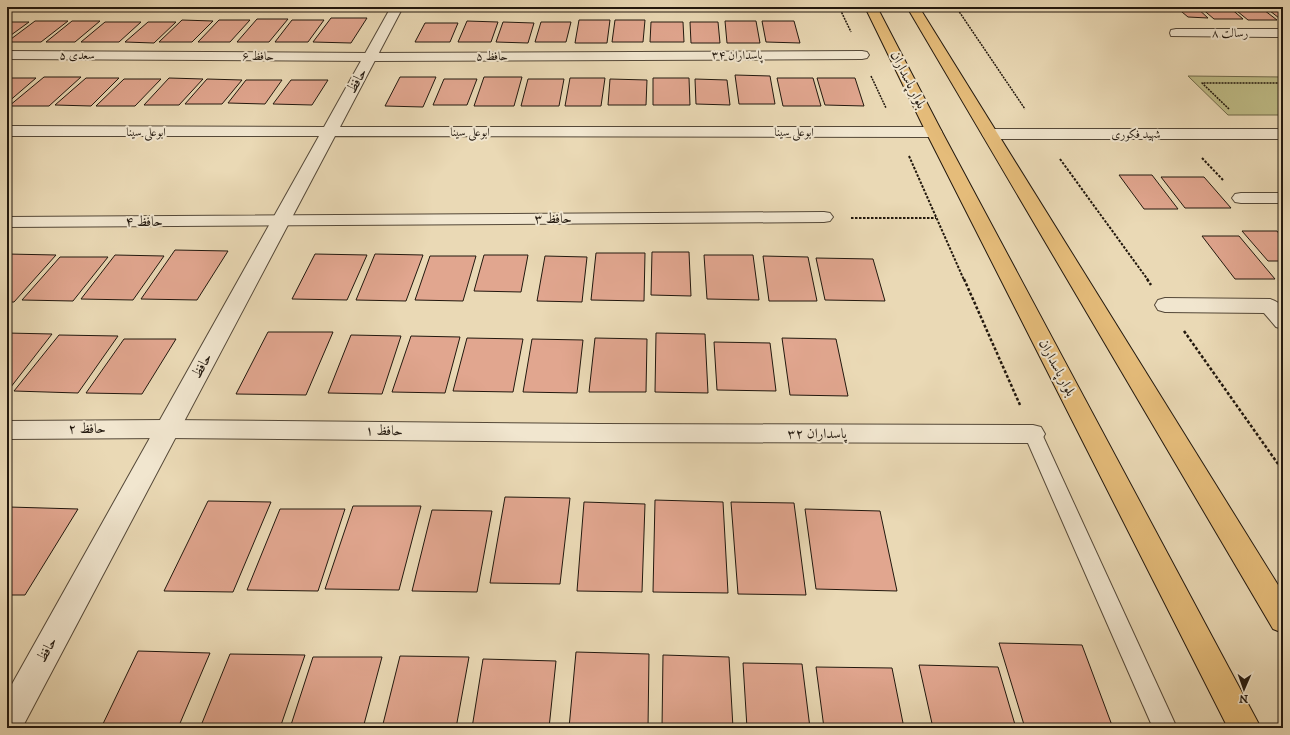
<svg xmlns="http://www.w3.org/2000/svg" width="1290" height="735" font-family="'IM FELL DW Pica',Amiri,serif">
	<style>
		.green { fill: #bfbd88; stroke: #706a4b }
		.building { fill: #e1a68f; stroke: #22180e }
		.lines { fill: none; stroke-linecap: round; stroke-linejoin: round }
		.service-casing { stroke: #544838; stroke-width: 2 }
		.minor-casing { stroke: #544838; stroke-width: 2 }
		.tertiary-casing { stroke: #544838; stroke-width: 2 }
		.primary-casing { stroke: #22180e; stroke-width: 2 }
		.path-far2 { stroke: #22180e; stroke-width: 1.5; stroke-dasharray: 2 1; stroke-linecap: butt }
		.path-far1 { stroke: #22180e; stroke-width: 2; stroke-dasharray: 2.5 1.5; stroke-linecap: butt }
		.path { stroke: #22180e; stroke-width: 2.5; stroke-dasharray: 3 2; stroke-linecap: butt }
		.service { fill: #f1e6cf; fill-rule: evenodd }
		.minor { fill: #f1e6cf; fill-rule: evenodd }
		.tertiary { fill: #f1e6cf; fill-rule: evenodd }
		.primary { fill: #e5bc7a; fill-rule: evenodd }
		.labels { text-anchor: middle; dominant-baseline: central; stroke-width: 4; stroke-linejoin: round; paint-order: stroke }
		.far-street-label { font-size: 12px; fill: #22180e; stroke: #f1e6cf }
		.street-label { font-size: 14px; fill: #22180e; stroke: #f1e6cf }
	</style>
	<rect width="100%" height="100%" fill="#ead9b5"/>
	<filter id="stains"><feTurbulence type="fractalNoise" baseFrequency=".005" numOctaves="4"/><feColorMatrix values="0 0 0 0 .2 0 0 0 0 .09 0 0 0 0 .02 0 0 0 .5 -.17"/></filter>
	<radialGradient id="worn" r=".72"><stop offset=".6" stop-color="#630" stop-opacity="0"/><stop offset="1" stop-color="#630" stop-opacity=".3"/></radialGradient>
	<!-- green -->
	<polygon class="green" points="1188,76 1283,77 1283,115 1228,115"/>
	<!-- building -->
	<g class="building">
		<polygon points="49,7 82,7 78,10 45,10"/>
		<polygon points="90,7 120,7 117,10 88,9"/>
		<polygon points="125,7 153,7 150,10 122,9"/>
		<polygon points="159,7 190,7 186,10 156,10"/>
		<polygon points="195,7 225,7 222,10 193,9"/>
		<polygon points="231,7 263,7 260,10 228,10"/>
		<polygon points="268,7 301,7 298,10 265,10"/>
		<polygon points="305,7 335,7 333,10 303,10"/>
		<polygon points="340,7 372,7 370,10 338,10"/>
		<polygon points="434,7 465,7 464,9 433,9"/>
		<polygon points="469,7 501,7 500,9 468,9"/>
		<polygon points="506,7 536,7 535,9 505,9"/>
		<rect x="540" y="7" width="31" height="3"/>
		<rect x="576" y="7" width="31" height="3"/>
		<polygon points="611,7 645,7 645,10 610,10"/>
		<rect x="649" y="7" width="32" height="2"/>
		<polygon points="686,7 715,7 716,10 686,10"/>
		<polygon points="1176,7 1196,7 1208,18 1188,17"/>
		<polygon points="1200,7 1229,7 1243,19 1214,19"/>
		<polygon points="1232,7 1260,7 1277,20 1248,20"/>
		<polygon points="1265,7 1283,7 1283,18 1279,18"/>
		<polygon points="331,18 367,18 351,43 313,42"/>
		<polygon points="257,19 288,19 269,42 237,42"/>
		<polygon points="182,20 213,21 192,42 159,42"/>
		<polygon points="219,20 250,20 230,42 198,42"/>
		<polygon points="292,20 324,20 308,42 275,42"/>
		<polygon points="579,20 610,20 607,43 575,43"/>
		<polygon points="615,20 645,20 643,42 612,42"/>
		<polygon points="35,21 68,21 41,42 7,42"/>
		<polygon points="72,21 100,21 75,42 46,42"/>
		<polygon points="467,21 498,22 491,42 458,42"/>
		<polygon points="725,21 756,21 760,43 727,43"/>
		<polygon points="762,21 794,21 800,43 766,42"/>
		<polygon points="7,22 29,22 7,38"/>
		<polygon points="105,22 141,22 119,42 81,42"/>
		<polygon points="148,22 176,22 154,43 125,42"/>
		<polygon points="503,22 534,23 528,43 496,42"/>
		<polygon points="541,22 571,22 566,42 535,42"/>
		<polygon points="651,22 683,22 684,42 650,42"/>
		<polygon points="690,22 718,22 720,43 691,43"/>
		<polygon points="425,23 458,23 450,42 415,42"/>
		<polygon points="735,75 770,76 775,104 739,104"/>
		<polygon points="44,77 81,77 49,106 9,106"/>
		<polygon points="400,77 436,77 423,107 385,106"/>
		<polygon points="484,77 522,77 514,106 474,106"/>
		<polygon points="7,78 36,78 7,103"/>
		<polygon points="86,78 119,78 91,106 55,105"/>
		<polygon points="169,78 203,79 179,105 144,105"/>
		<polygon points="570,78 605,78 601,106 565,106"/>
		<polygon points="653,78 689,78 690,105 653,105"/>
		<polygon points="777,78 813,78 821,106 783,106"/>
		<polygon points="817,78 855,78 864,106 825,105"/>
		<polygon points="124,79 161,79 135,106 96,106"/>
		<polygon points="207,79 242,80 222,104 185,104"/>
		<polygon points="444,79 477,79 467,105 433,105"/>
		<polygon points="528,79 564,79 559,106 521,106"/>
		<polygon points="610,79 647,80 646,105 608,105"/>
		<polygon points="695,79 727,80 730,105 696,104"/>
		<polygon points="246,80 282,80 265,104 228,103"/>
		<polygon points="291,80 328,80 312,105 273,104"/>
		<polygon points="1119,175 1152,175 1178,209 1144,209"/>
		<polygon points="1161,177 1204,177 1231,208 1185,208"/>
		<polygon points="1242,231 1277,231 1283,239 1283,261 1268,261"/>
		<polygon points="1202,236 1239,236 1275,279 1235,279"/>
		<polygon points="175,250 228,251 197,300 141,299"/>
		<polygon points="652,252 689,252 691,296 651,295"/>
		<polygon points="596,253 645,253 644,301 591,300"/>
		<polygon points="7,254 56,255 14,302 7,302"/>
		<polygon points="315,254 367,255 347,300 292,299"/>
		<polygon points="375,254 423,255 406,301 356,300"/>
		<polygon points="115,255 164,256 133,300 81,299"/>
		<polygon points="484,255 528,255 521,292 474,291"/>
		<polygon points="704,255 753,255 759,300 707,299"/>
		<polygon points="430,256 476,256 463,301 415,300"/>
		<polygon points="545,256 587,257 582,302 537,301"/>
		<polygon points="763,256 808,257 817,301 769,301"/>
		<polygon points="60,257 108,257 73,301 22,300"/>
		<polygon points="816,258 873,259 885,301 825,300"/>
		<polygon points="268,332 333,332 306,395 236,394"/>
		<polygon points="7,333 52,334 7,392"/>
		<polygon points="656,333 705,334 708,393 655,392"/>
		<polygon points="59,335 118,336 78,393 14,391"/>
		<polygon points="351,335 401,336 382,394 328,393"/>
		<polygon points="411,336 460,337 445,393 392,392"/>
		<polygon points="467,338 523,339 513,392 453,391"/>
		<polygon points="595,338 647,339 646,392 589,392"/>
		<polygon points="782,338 836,339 848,396 790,395"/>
		<polygon points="124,339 176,339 142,394 86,393"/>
		<polygon points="532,339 583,340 577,393 523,392"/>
		<polygon points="714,342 770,343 776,391 717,390"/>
		<polygon points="505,497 570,498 560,584 490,583"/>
		<polygon points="655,500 723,502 728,593 653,592"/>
		<polygon points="208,501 271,502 233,592 164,591"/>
		<polygon points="584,502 645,504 642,592 577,591"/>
		<polygon points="731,502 794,503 806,595 738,594"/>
		<polygon points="353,506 421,506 399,590 325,589"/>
		<polygon points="9,507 78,509 25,595 7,595 7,510"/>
		<polygon points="280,509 345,509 318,591 247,590"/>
		<polygon points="805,509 880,511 897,591 816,589"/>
		<polygon points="432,510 492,511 477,592 412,591"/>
		<polygon points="999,643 1082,645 1113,728 1025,728"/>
		<polygon points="138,651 210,653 178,728 101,728"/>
		<polygon points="576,652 649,654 648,728 569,728"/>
		<polygon points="230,654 305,655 280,728 200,728"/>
		<polygon points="663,655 729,657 733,728 662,728"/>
		<polygon points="400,656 469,657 456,728 382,728"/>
		<polygon points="313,657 382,657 363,728 290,728"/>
		<polygon points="483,659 556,661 549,728 472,728"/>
		<polygon points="743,663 802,664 810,728 747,728"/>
		<polygon points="919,665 998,667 1016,728 933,728"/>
		<polygon points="816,667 892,668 904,728 824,728"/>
	</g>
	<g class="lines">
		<defs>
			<polygon id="service" points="1033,427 1039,429 1042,434 1177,728 1153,728 1024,434 1027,429"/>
			<g id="minor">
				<polygon points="1176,29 1283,29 1283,37 1171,36 1170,33 1171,30"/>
				<polygon points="7,51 370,53 862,51 867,52 869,55 867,58 862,59 370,61 7,59"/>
				<polygon points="1241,193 1283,193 1283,203 1241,203 1235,202 1232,198 1235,194"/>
				<polygon points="824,212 830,213 833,217 830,221 824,222 7,227 7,217"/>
				<path d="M1165 298 1270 299C1287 304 1283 315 1283 329L1276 327 1264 313 1165 312 1158 310 1155 305 1158 300Z"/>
				<polygon points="167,420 600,424 1033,425 1041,427 1045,434 1041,441 1033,443 600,442 167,438 7,439 7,421"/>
			</g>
			<g id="tertiary">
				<polygon points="391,7 403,7 340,127 934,127 940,129 942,132 940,135 934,137 335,136 22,728 7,728 7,693 319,136 7,136 7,126 324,127"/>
				<polygon points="990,129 1283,129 1283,139 990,139 984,137 982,134 984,131"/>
			</g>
			<g id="primary">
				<polygon points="865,7 877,7 942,132 1261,728 1228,728 926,132"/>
				<polygon points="907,7 919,7 1283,593 1283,633 1273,629"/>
			</g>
		</defs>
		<!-- service casing -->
		<use href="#service" class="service-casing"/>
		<!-- minor casing -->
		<use href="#minor" class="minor-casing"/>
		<!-- tertiary casing -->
		<use href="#tertiary" class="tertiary-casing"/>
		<!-- primary casing -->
		<use href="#primary" class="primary-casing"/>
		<!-- path-far2 -->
		<g class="path-far2">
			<polyline points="722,7 788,7"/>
			<polyline points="839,7 851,32"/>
			<polyline points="956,7 1025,109"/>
			<polyline points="871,76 886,108"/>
			<polyline points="1229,109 1202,83 1283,83"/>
		</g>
		<!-- path-far1 -->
		<g class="path-far1">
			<polyline points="909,156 964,280"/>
			<polyline points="1202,158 1223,180"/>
			<polyline points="1060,159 1148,280"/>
			<polyline points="851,218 936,218"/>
		</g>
		<!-- path -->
		<g class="path">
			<polyline points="964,279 1020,405"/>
			<polyline points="1147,279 1151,285"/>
			<polyline points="1184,331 1283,471"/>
		</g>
		<!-- service -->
		<use href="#service" class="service"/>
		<!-- minor -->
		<use href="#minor" class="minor"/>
		<!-- tertiary -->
		<use href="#tertiary" class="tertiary"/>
		<!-- primary -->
		<use href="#primary" class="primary"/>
	</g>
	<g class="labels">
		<!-- far-street labels -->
		<g class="far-street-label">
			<text x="1230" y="33">رسالت ۸</text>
			<text x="77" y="55">سعدی ۵</text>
			<text x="737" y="55">پاسداران ۳۴</text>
			<text x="258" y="56">حافظ ۶</text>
			<text x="492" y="56">حافظ ۵</text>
			<text x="146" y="132">ابوعلی سینا</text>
			<text x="470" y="132">ابوعلی سینا</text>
			<text x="794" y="132">ابوعلی سینا</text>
			<text x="1136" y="134">شهید فکوری</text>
		</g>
		<!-- street labels -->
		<g class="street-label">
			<text transform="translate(908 80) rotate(63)">بلوار پاسداران</text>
			<text transform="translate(357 81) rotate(-61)">حافظ</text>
			<text x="553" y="219">حافظ ۳</text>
			<text x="144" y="222">حافظ ۴</text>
			<text transform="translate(202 366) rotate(-61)">حافظ</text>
			<text transform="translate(1057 368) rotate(62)">بلوار پاسداران</text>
			<text x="87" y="429">حافظ ۲</text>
			<text transform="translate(384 431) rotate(1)">حافظ ۱</text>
			<text x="817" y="434">پاسداران ۳۲</text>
			<text transform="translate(47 650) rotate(-61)">حافظ</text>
		</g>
	</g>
	<!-- margin -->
	<rect width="1290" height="735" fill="none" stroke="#ead9b5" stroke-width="24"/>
	<rect x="8" y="8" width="1274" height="719" fill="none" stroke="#22180e" stroke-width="2"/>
	<rect x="12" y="12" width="1266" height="711" fill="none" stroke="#22180e"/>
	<!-- north arrow -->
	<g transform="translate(1244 689) rotate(182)" stroke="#f1e6cf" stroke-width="3" paint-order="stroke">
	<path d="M0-3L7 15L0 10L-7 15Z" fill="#22180e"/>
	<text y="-6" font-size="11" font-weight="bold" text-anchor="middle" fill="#22180e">N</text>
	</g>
	<rect width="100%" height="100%" filter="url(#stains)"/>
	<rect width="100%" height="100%" fill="url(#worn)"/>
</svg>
